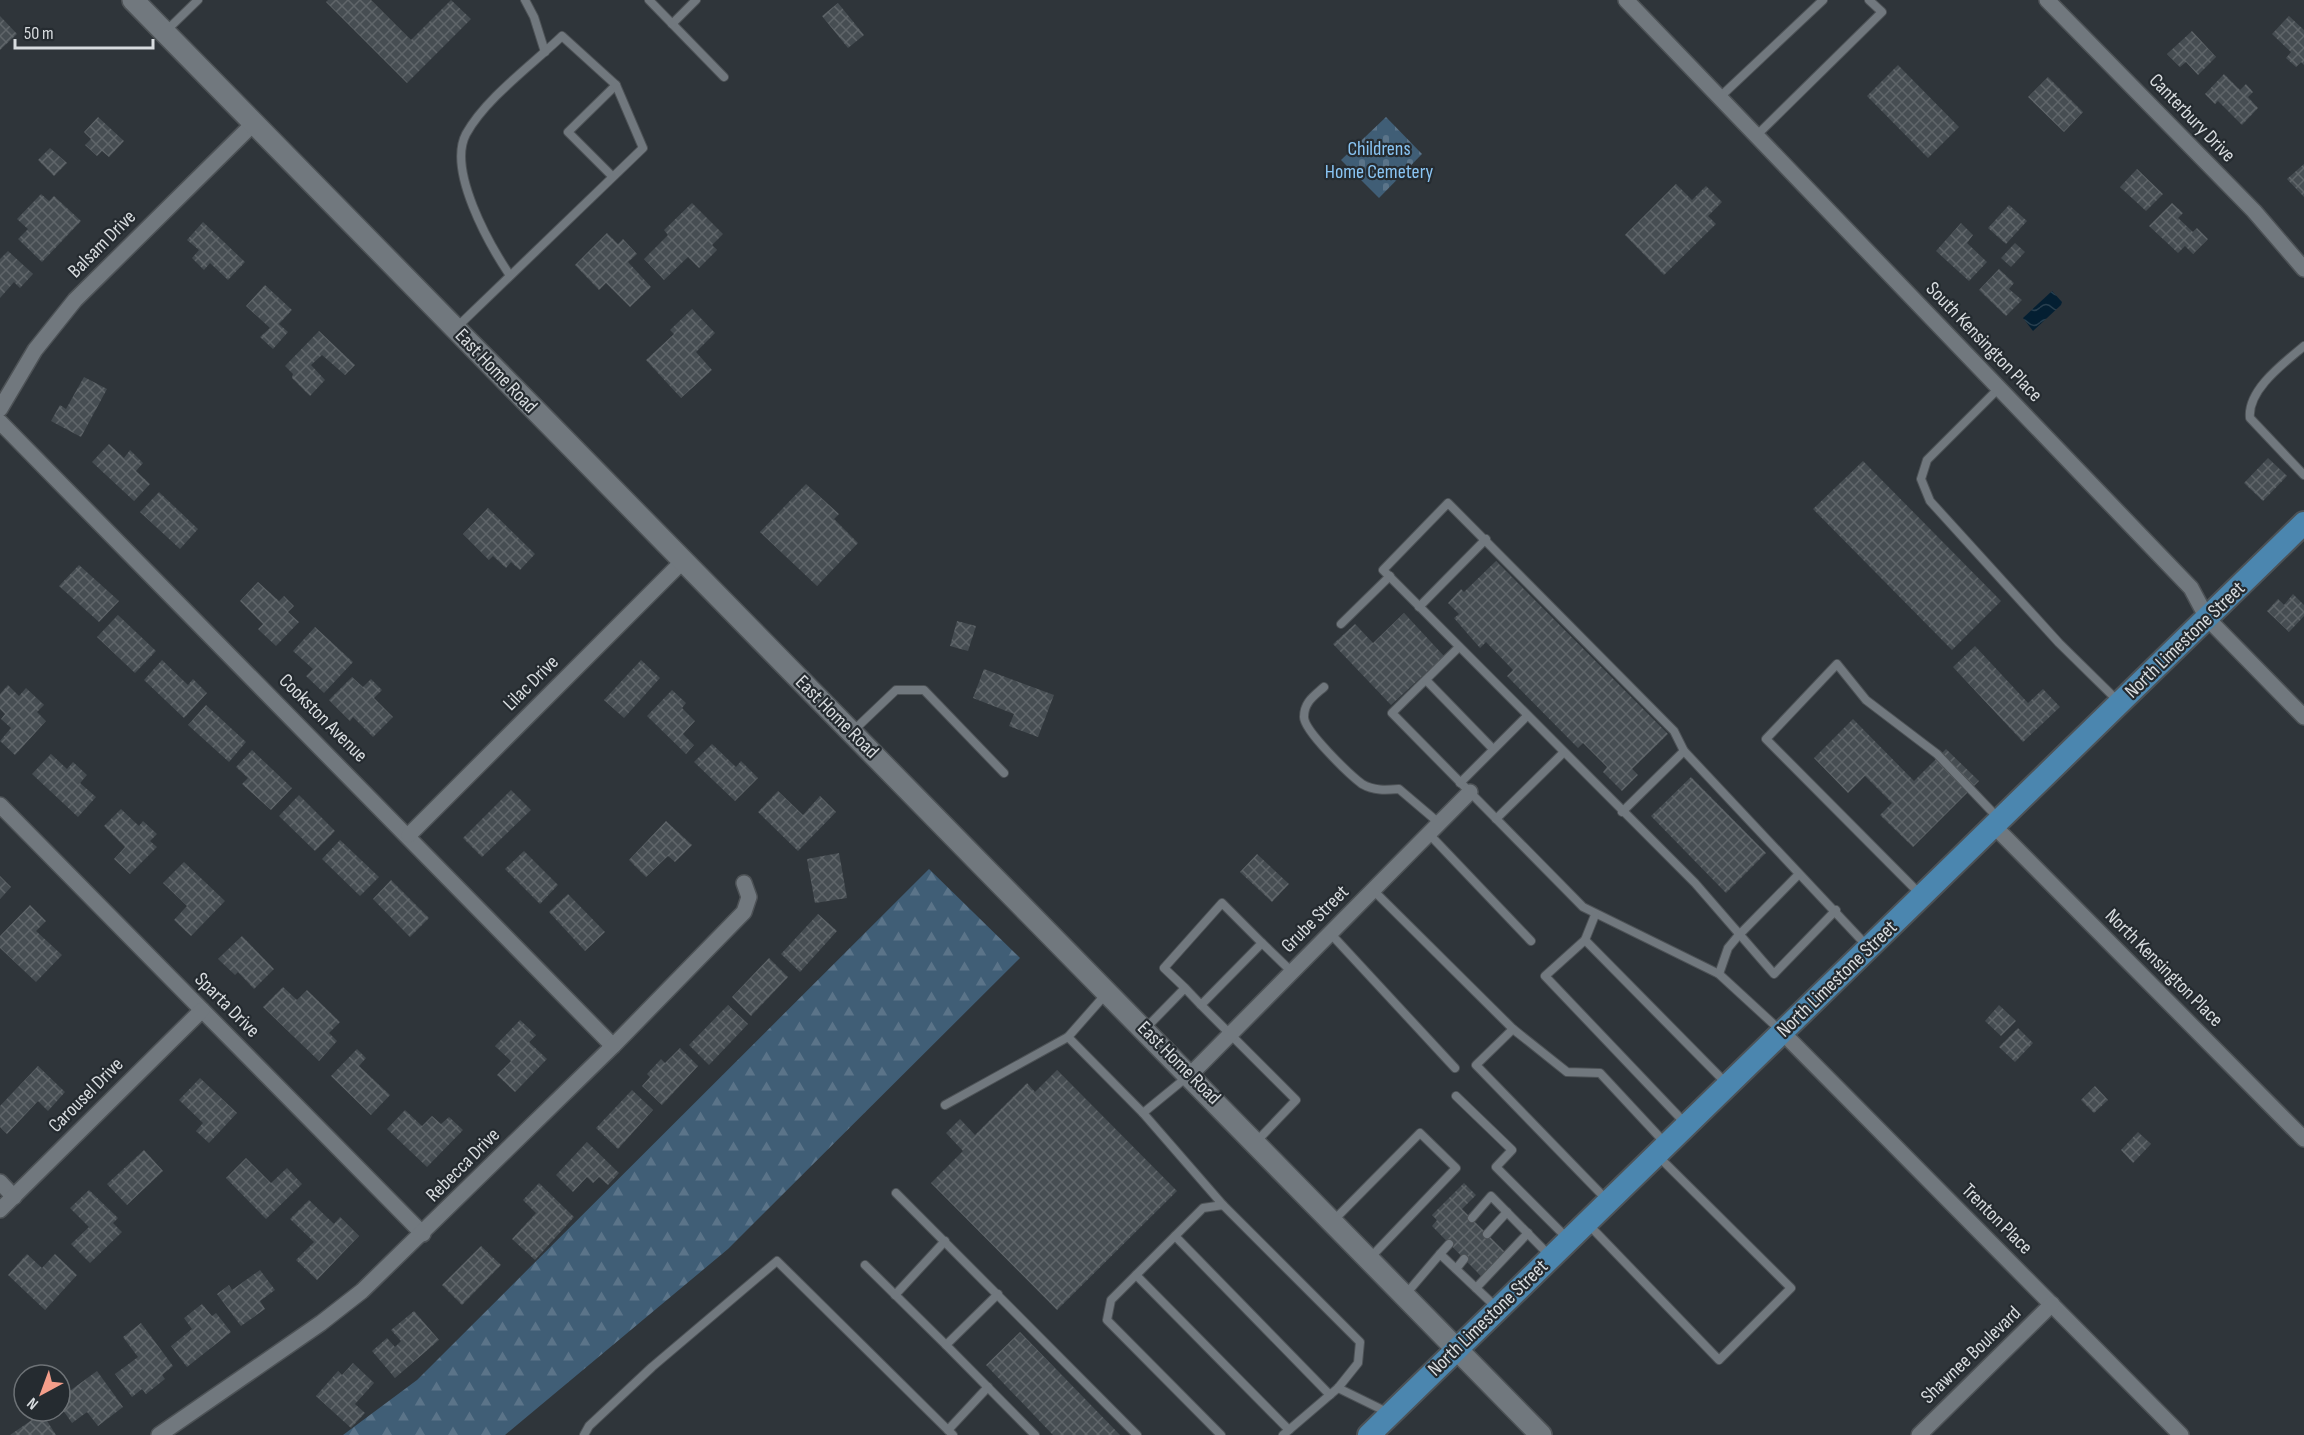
<svg xmlns="http://www.w3.org/2000/svg" width="2304" height="1435" font-family="'Sofia Sans Condensed',sans-serif">
	<style>
		.forest { fill: url(#forest-firs) }
		.cemetery { fill: url(#cemetery-stones) }
		.water { fill: url(#water-waves) }
		.building { fill: url(#building-cross-hatch) }
		.lines { fill: none; stroke-linecap: round; stroke-linejoin: round }
		.lane-casing { stroke: #4d5256; stroke-width: 10 }
		.street-casing { stroke: #4d5256; stroke-width: 18 }
		.secondary-casing { stroke: #4d5256; stroke-width: 24 }
		.primary-casing { stroke: #4d5256; stroke-width: 26 }
		.lane { stroke: #71787e; stroke-width: 8 }
		.street { stroke: #71787e; stroke-width: 15 }
		.secondary { stroke: #71787e; stroke-width: 21 }
		.primary { stroke: #4b86af; stroke-width: 22 }
		.labels { text-anchor: middle; dominant-baseline: central; stroke-width: 4.5; stroke-linejoin: round; paint-order: stroke }
		.street-label { font-size: 20px; fill: #d8dcdf; stroke: #252b30 }
		.park-label { font-size: 20px; fill: #8bc6f5; stroke: #252b30 }
	</style>
	<defs>
		<pattern id="forest-firs" width="22" height="20" patternUnits="userSpaceOnUse" patternTransform="scale(1.5)"><rect width="22" height="20" fill="#405e76"/><path d="M5 1l3.5 6h-7zM16 11l3.5 6h-7z" fill="#5b7489"/></pattern>
		<pattern id="cemetery-stones" width="16" height="16" patternUnits="userSpaceOnUse" patternTransform="scale(1.5)"><rect width="16" height="16" fill="#405e76"/><path d="M2 7V4a2 2 0 0 1 4 0v3zM10 15v-3a2 2 0 0 1 4 0v3z" fill="#5b7489"/></pattern>
		<pattern id="water-waves" width="16" height="10" patternUnits="userSpaceOnUse" patternTransform="scale(1.5)"><rect width="16" height="10" fill="#041f32"/><path d="M0 5q4-4 8 0t8 0" fill="none" stroke="#283f4f"/></pattern>
		<pattern id="building-cross-hatch" width="8" height="8" patternUnits="userSpaceOnUse" patternTransform="scale(1.5)"><rect width="8" height="8" fill="#464d52"/><path d="M0 0l8 8M0 8l8-8" fill="none" stroke="#60666a"/></pattern>
	</defs>
	<rect width="100%" height="100%" fill="#2f353a"/>
	<!-- forest -->
	<polygon class="forest" points="929,869 1020,958 728,1249 505,1435 343,1435 417,1380"/>
	<!-- cemetery -->
	<polygon class="cemetery" points="1386,117 1422,154 1379,198 1341,160"/>
	<!-- water -->
	<polygon class="water" points="2052,291 2062,302 2061,305 2033,331 2023,318"/>
	<!-- building -->
	<g class="building">
		<polygon points="328,0 371,0 411,40 451,0 471,19 407,83 326,2"/>
		<polygon points="838,3 864,35 848,48 822,16"/>
		<polygon points="0,16 17,34 0,50"/>
		<polygon points="2289,16 2304,30 2304,65 2301,62 2296,67 2286,58 2291,52 2272,34"/>
		<polygon points="2192,31 2216,57 2198,75 2186,62 2180,67 2167,54"/>
		<polygon points="1898,65 1959,127 1928,158 1867,96"/>
		<polygon points="2224,74 2240,90 2246,84 2253,92 2248,97 2258,108 2242,125 2218,101 2215,104 2205,94"/>
		<polygon points="2048,77 2083,112 2064,132 2028,97"/>
		<polygon points="98,117 124,141 109,157 102,151 97,156 85,145 91,139 84,132"/>
		<polygon points="50,148 67,163 54,176 38,160"/>
		<polygon points="2304,164 2304,197 2287,179"/>
		<polygon points="2137,169 2163,194 2146,211 2120,187"/>
		<polygon points="1676,184 1692,200 1706,186 1722,202 1708,216 1716,224 1664,275 1625,235"/>
		<polygon points="41,194 49,201 54,196 81,221 42,262 18,239 28,229 17,219"/>
		<polygon points="692,203 723,234 712,245 717,250 699,268 688,257 664,280 644,259 668,235 664,230"/>
		<polygon points="2172,203 2183,213 2178,218 2193,232 2197,228 2208,239 2193,254 2185,246 2178,253 2149,226"/>
		<polygon points="2009,205 2027,221 2006,244 1988,228"/>
		<polygon points="203,222 245,262 228,280 210,263 204,270 192,258 199,250 187,240"/>
		<polygon points="1961,223 1973,235 1967,243 1987,262 1969,281 1936,251"/>
		<polygon points="607,233 618,244 623,239 637,254 628,262 651,287 630,307 606,283 599,290 575,265"/>
		<polygon points="2015,243 2025,252 2011,267 2001,258"/>
		<polygon points="8,251 33,274 20,288 14,282 0,298 0,259"/>
		<polygon points="1999,269 2014,283 2009,289 2022,300 2006,316 1979,290"/>
		<polygon points="265,285 292,310 279,324 288,332 273,349 260,337 270,328 246,306"/>
		<polygon points="692,309 715,333 696,352 712,370 681,398 646,360 674,334 670,330"/>
		<polygon points="319,331 355,365 345,375 322,355 311,365 325,380 310,396 292,378 293,374 285,366"/>
		<polygon points="84,377 107,389 81,437 51,421 60,405 66,409"/>
		<polygon points="109,444 124,458 130,450 143,463 136,471 150,484 134,501 92,462"/>
		<polygon points="2268,458 2287,476 2263,501 2244,483"/>
		<polygon points="1863,461 2001,601 1952,650 1813,509"/>
		<polygon points="806,484 839,514 834,519 858,543 817,586 760,532"/>
		<polygon points="159,492 198,529 180,549 140,512"/>
		<polygon points="488,508 535,554 520,570 511,562 506,568 493,556 489,560 463,534"/>
		<polygon points="1496,561 1668,734 1632,769 1638,775 1622,791 1603,772 1607,767 1583,743 1578,748 1507,676 1513,670 1486,642 1480,648 1454,618 1459,614 1448,603 1461,589 1464,592"/>
		<polygon points="79,565 119,601 99,622 59,586"/>
		<polygon points="258,582 279,601 284,596 294,606 288,612 299,622 276,646 258,629 263,624 240,601"/>
		<polygon points="2293,594 2304,605 2304,616 2289,632 2267,611 2278,599 2284,605"/>
		<polygon points="1404,613 1444,656 1391,705 1333,644 1355,624 1373,643"/>
		<polygon points="118,615 156,651 135,673 97,637"/>
		<polygon points="957,621 976,626 968,651 950,646"/>
		<polygon points="315,627 353,662 324,693 306,676 313,669 293,651"/>
		<polygon points="1975,646 2028,703 2043,689 2060,707 2023,742 1953,667"/>
		<polygon points="162,660 188,685 193,679 207,693 184,718 144,680"/>
		<polygon points="641,660 660,678 624,718 604,700"/>
		<polygon points="984,669 1054,695 1038,737 1009,726 1014,714 973,698"/>
		<polygon points="352,677 363,687 371,679 382,690 374,698 393,717 373,737 353,717 350,721 329,700"/>
		<polygon points="8,685 19,696 26,688 44,705 37,712 46,721 15,755 0,741 11,728 1,719 5,714 0,709 0,694"/>
		<polygon points="672,690 686,703 682,708 695,721 683,734 694,745 686,754 647,716"/>
		<polygon points="206,705 246,742 229,762 188,725"/>
		<polygon points="1853,719 1914,781 1946,749 1979,781 1913,847 1880,815 1892,803 1865,776 1848,793 1814,758"/>
		<polygon points="712,744 736,767 741,761 758,778 735,801 694,762"/>
		<polygon points="252,750 292,788 271,810 242,784 248,778 236,767"/>
		<polygon points="51,754 67,769 73,762 87,775 80,783 96,797 78,817 32,774"/>
		<polygon points="1691,777 1766,853 1726,893 1651,816"/>
		<polygon points="511,790 531,810 482,857 463,838"/>
		<polygon points="778,791 803,815 820,796 836,812 798,851 758,812"/>
		<polygon points="299,795 335,831 315,851 279,816"/>
		<polygon points="121,809 139,826 143,821 157,834 150,841 157,847 130,874 114,859 125,847 104,826"/>
		<polygon points="666,821 692,845 675,862 668,856 646,877 629,860"/>
		<polygon points="340,840 379,877 360,896 322,859"/>
		<polygon points="524,851 558,885 540,904 505,869"/>
		<polygon points="839,853 847,898 815,903 807,859"/>
		<polygon points="1257,854 1289,884 1272,902 1240,872"/>
		<polygon points="184,862 225,901 191,936 174,920 187,906 163,883"/>
		<polygon points="0,876 11,887 0,899"/>
		<polygon points="391,880 429,918 410,937 373,899"/>
		<polygon points="568,894 605,932 585,951 549,912"/>
		<polygon points="30,905 46,921 36,931 62,955 36,982 0,948 0,936"/>
		<polygon points="818,914 837,931 800,972 781,954"/>
		<polygon points="242,936 274,969 254,989 238,972 235,975 218,959"/>
		<polygon points="769,958 788,977 751,1016 732,997"/>
		<polygon points="283,987 297,1000 307,990 340,1022 329,1033 337,1041 319,1061 263,1007"/>
		<polygon points="728,1005 748,1024 709,1065 689,1045"/>
		<polygon points="1999,1005 2016,1021 2001,1036 1985,1021"/>
		<polygon points="520,1020 536,1035 529,1042 547,1059 515,1092 497,1075 511,1061 495,1046"/>
		<polygon points="2018,1028 2033,1043 2015,1062 1999,1047"/>
		<polygon points="680,1048 698,1066 662,1105 642,1086 650,1077 647,1074 661,1059 665,1063"/>
		<polygon points="357,1049 366,1058 359,1066 390,1095 371,1115 331,1076"/>
		<polygon points="38,1066 65,1092 48,1111 38,1101 7,1134 0,1127 0,1106"/>
		<polygon points="1057,1070 1177,1191 1057,1310 931,1183 963,1151 946,1133 960,1119 975,1135 1027,1083 1035,1092"/>
		<polygon points="200,1078 237,1113 209,1143 196,1131 203,1123 179,1100"/>
		<polygon points="2095,1086 2108,1100 2094,1113 2081,1100"/>
		<polygon points="632,1090 653,1110 618,1149 596,1128"/>
		<polygon points="405,1110 422,1126 432,1116 441,1124 449,1117 463,1130 427,1167 387,1129"/>
		<polygon points="2138,1132 2151,1144 2133,1163 2121,1150"/>
		<polygon points="587,1142 619,1173 608,1185 599,1177 593,1183 587,1177 573,1192 556,1175"/>
		<polygon points="144,1150 163,1171 127,1205 107,1184"/>
		<polygon points="246,1158 271,1183 287,1168 302,1184 266,1219 226,1178"/>
		<polygon points="539,1183 574,1217 535,1260 512,1239 536,1213 523,1200"/>
		<polygon points="1464,1183 1476,1195 1462,1209 1506,1253 1482,1277 1432,1226 1437,1220 1432,1215"/>
		<polygon points="89,1190 118,1218 113,1223 122,1232 90,1263 71,1244 89,1227 70,1208"/>
		<polygon points="309,1200 334,1224 340,1217 359,1236 317,1280 296,1260 314,1242 290,1219"/>
		<polygon points="481,1246 501,1265 462,1305 442,1285"/>
		<polygon points="27,1254 42,1268 55,1254 77,1275 45,1310 8,1275"/>
		<polygon points="260,1270 275,1290 260,1301 265,1309 241,1326 217,1294 229,1285 232,1290"/>
		<polygon points="202,1304 212,1316 216,1313 231,1332 187,1367 171,1346 192,1329 184,1318"/>
		<polygon points="414,1311 439,1340 395,1378 372,1351 387,1338 395,1347 401,1341 391,1330"/>
		<polygon points="141,1323 173,1366 162,1375 165,1379 146,1394 142,1389 132,1397 115,1374 138,1357 123,1337"/>
		<polygon points="1020,1332 1120,1435 1053,1435 986,1365"/>
		<polygon points="353,1363 374,1383 355,1404 365,1413 351,1428 316,1396 338,1371 342,1375"/>
		<polygon points="97,1371 123,1407 98,1426 87,1412 72,1423 60,1406 60,1398"/>
		<polygon points="42,1413 56,1435 10,1435"/>
	</g>
	<g class="lines">
		<defs>
			<g id="lane">
				<polyline points="525,0 534,17 545,52"/>
				<polyline points="649,0 724,77"/>
				<polyline points="672,24 696,0"/>
				<polyline points="165,32 198,0"/>
				<polyline points="1720,97 1823,0"/>
				<polyline points="1757,135 1882,12 1869,0"/>
				<polyline points="612,176 568,132 616,85"/>
				<path d="M456 328 643 148 616 85 562 36C532 65 486 98 466 134 447 170 489 244 509 274"/>
				<path d="M2304 346C2284 363 2247 390 2250 418L2304 475"/>
				<polyline points="1999,388 1927,460 1921,479 1930,501 2059,643 2119,702"/>
				<polyline points="1419,607 1486,539"/>
				<polyline points="1341,624 1390,576"/>
				<polyline points="1459,647 1392,713 1583,907 1719,974 1781,1031"/>
				<polyline points="1426,680 1493,749"/>
				<path d="M1324 687C1314 696 1304 702 1304 717 1304 731 1350 775 1362 784 1374 791 1386 790 1399 789L1439 823"/>
				<polyline points="853,731 896,690 924,690 1004,773"/>
				<polyline points="1460,783 1527,716"/>
				<polyline points="1622,812 1684,751"/>
				<polyline points="1496,819 1563,753"/>
				<polyline points="1429,834 1531,941"/>
				<polyline points="1373,890 1513,1029 1567,1072 1600,1073 1666,1144"/>
				<polyline points="1921,895 1766,739 1837,664 1866,700 1937,754 1999,819"/>
				<polyline points="1836,910 1774,974 1695,883 1383,570 1448,503 1674,731 1684,751 1868,947"/>
				<polyline points="1330,933 1455,1068"/>
				<polyline points="1585,940 1595,915"/>
				<polyline points="1262,943 1292,972"/>
				<polyline points="1719,974 1728,948 1738,936 1798,875"/>
				<polyline points="1105,995 1068,1037 1143,1113"/>
				<polyline points="1201,1005 1296,1100 1256,1142"/>
				<polyline points="1145,1029 1185,988 1164,968 1222,903 1262,943 1201,1005 1185,988"/>
				<polyline points="1513,1029 1476,1065 1606,1199"/>
				<polyline points="1187,1077 1143,1113 1223,1205"/>
				<polyline points="1456,1096 1512,1150 1496,1167 1568,1239"/>
				<polyline points="945,1105 1068,1037"/>
				<polyline points="1685,1123 1545,976 1585,940 1727,1084"/>
				<polyline points="896,1193 1137,1435"/>
				<polyline points="1472,1218 1491,1196 1549,1255"/>
				<polyline points="1333,1221 1420,1133 1456,1168 1370,1258"/>
				<polyline points="1588,1224 1719,1360 1791,1288 1658,1156"/>
				<polyline points="1487,1234 1507,1212"/>
				<polyline points="1175,1236 1330,1395"/>
				<polyline points="1440,1254 1449,1244"/>
				<polyline points="865,1265 946,1345"/>
				<polyline points="1456,1269 1464,1259"/>
				<polyline points="1136,1275 1289,1430"/>
				<polyline points="1476,1288 1528,1233"/>
				<polyline points="998,1294 946,1345 1035,1435"/>
				<polyline points="1406,1294 1440,1254 1496,1307"/>
				<polyline points="895,1295 945,1241"/>
				<polyline points="1338,1388 1389,1413"/>
				<polyline points="948,1430 988,1387"/>
				<polyline points="584,1435 589,1426 652,1367 777,1261 953,1435"/>
				<polyline points="1221,1435 1107,1320 1111,1300 1203,1208 1223,1205 1360,1342 1358,1363 1338,1388 1283,1435"/>
			</g>
			<g id="street">
				<polyline points="1626,0 2191,588 2207,618 2304,717"/>
				<polyline points="2047,0 2254,211 2304,269"/>
				<polyline points="0,409 35,350 75,300 253,124"/>
				<polyline points="0,422 613,1046"/>
				<polyline points="0,805 423,1234"/>
				<polyline points="1994,826 2304,1139"/>
				<polyline points="409,835 683,561"/>
				<polyline points="1782,1032 2181,1435"/>
				<polyline points="1190,1075 1470,792"/>
				<polyline points="0,1182 14,1197"/>
				<polyline points="0,1210 202,1010"/>
				<polyline points="159,1435 321,1323 362,1291 613,1046 744,912 749,897 744,883"/>
				<polyline points="1919,1435 2052,1304"/>
			</g>
			<polyline id="secondary" points="133,0 1541,1435"/>
			<polyline id="primary" points="1369,1435 2304,523"/>
		</defs>
		<!-- lane casing -->
		<use href="#lane" class="lane-casing"/>
		<!-- street casing -->
		<use href="#street" class="street-casing"/>
		<!-- secondary casing -->
		<use href="#secondary" class="secondary-casing"/>
		<!-- primary casing -->
		<use href="#primary" class="primary-casing"/>
		<!-- lane -->
		<use href="#lane" class="lane"/>
		<!-- street -->
		<use href="#street" class="street"/>
		<!-- secondary -->
		<use href="#secondary" class="secondary"/>
		<!-- primary -->
		<use href="#primary" class="primary"/>
	</g>
	<g class="labels">
		<!-- street labels -->
		<g class="street-label">
			<text transform="translate(2192 118) rotate(46)">Canterbury Drive</text>
			<text transform="translate(102 244) rotate(-45)">Balsam Drive</text>
			<text transform="translate(1984 342) rotate(46)">South Kensington Place</text>
			<text transform="translate(496 371) rotate(46)">East Home Road</text>
			<text transform="translate(2185 640) rotate(-44)">North Limestone Street</text>
			<text transform="translate(531 683) rotate(-45)">Lilac Drive</text>
			<text transform="translate(837 717) rotate(45)">East Home Road</text>
			<text transform="translate(323 718) rotate(45)">Cookston Avenue</text>
			<text transform="translate(1315 919) rotate(-45)">Grube Street</text>
			<text transform="translate(2164 968) rotate(45)">North Kensington Place</text>
			<text transform="translate(1837 979) rotate(-44)">North Limestone Street</text>
			<text transform="translate(227 1005) rotate(45)">Sparta Drive</text>
			<text transform="translate(1179 1063) rotate(45)">East Home Road</text>
			<text transform="translate(86 1095) rotate(-45)">Carousel Drive</text>
			<text transform="translate(463 1165) rotate(-45)">Rebecca Drive</text>
			<text transform="translate(1997 1219) rotate(45)">Trenton Place</text>
			<text transform="translate(1488 1318) rotate(-44)">North Limestone Street</text>
			<text transform="translate(1971 1355) rotate(-44)">Shawnee Boulevard</text>
		</g>
		<!-- park labels -->
		<g class="park-label">
			<text x="1379" y="149">Childrens<tspan x="1379" dy="23">Home Cemetery</tspan></text>
		</g>
	</g>
	<!-- north arrow -->
	<g transform="translate(42 1393) rotate(221)"><circle r="28" fill="#252b30" stroke="#6d7276" stroke-width="1.5"/>
	<path d="M0-4.5L10 22L0 15L-10 22Z" fill="#f49e8a"/>
	<text y="-9" font-size="16" font-weight="bold" text-anchor="middle" fill="#d8dcdf">N</text>
	</g>
	<!-- scale -->
	<path d="M15 39v9h138v-9" fill="none" stroke="#d8dcdf" stroke-width="3"/>
	<text x="24" y="39" font-size="18" fill="#d8dcdf" stroke="#252b30" stroke-width="4.5" paint-order="stroke">50 m</text>
</svg>
